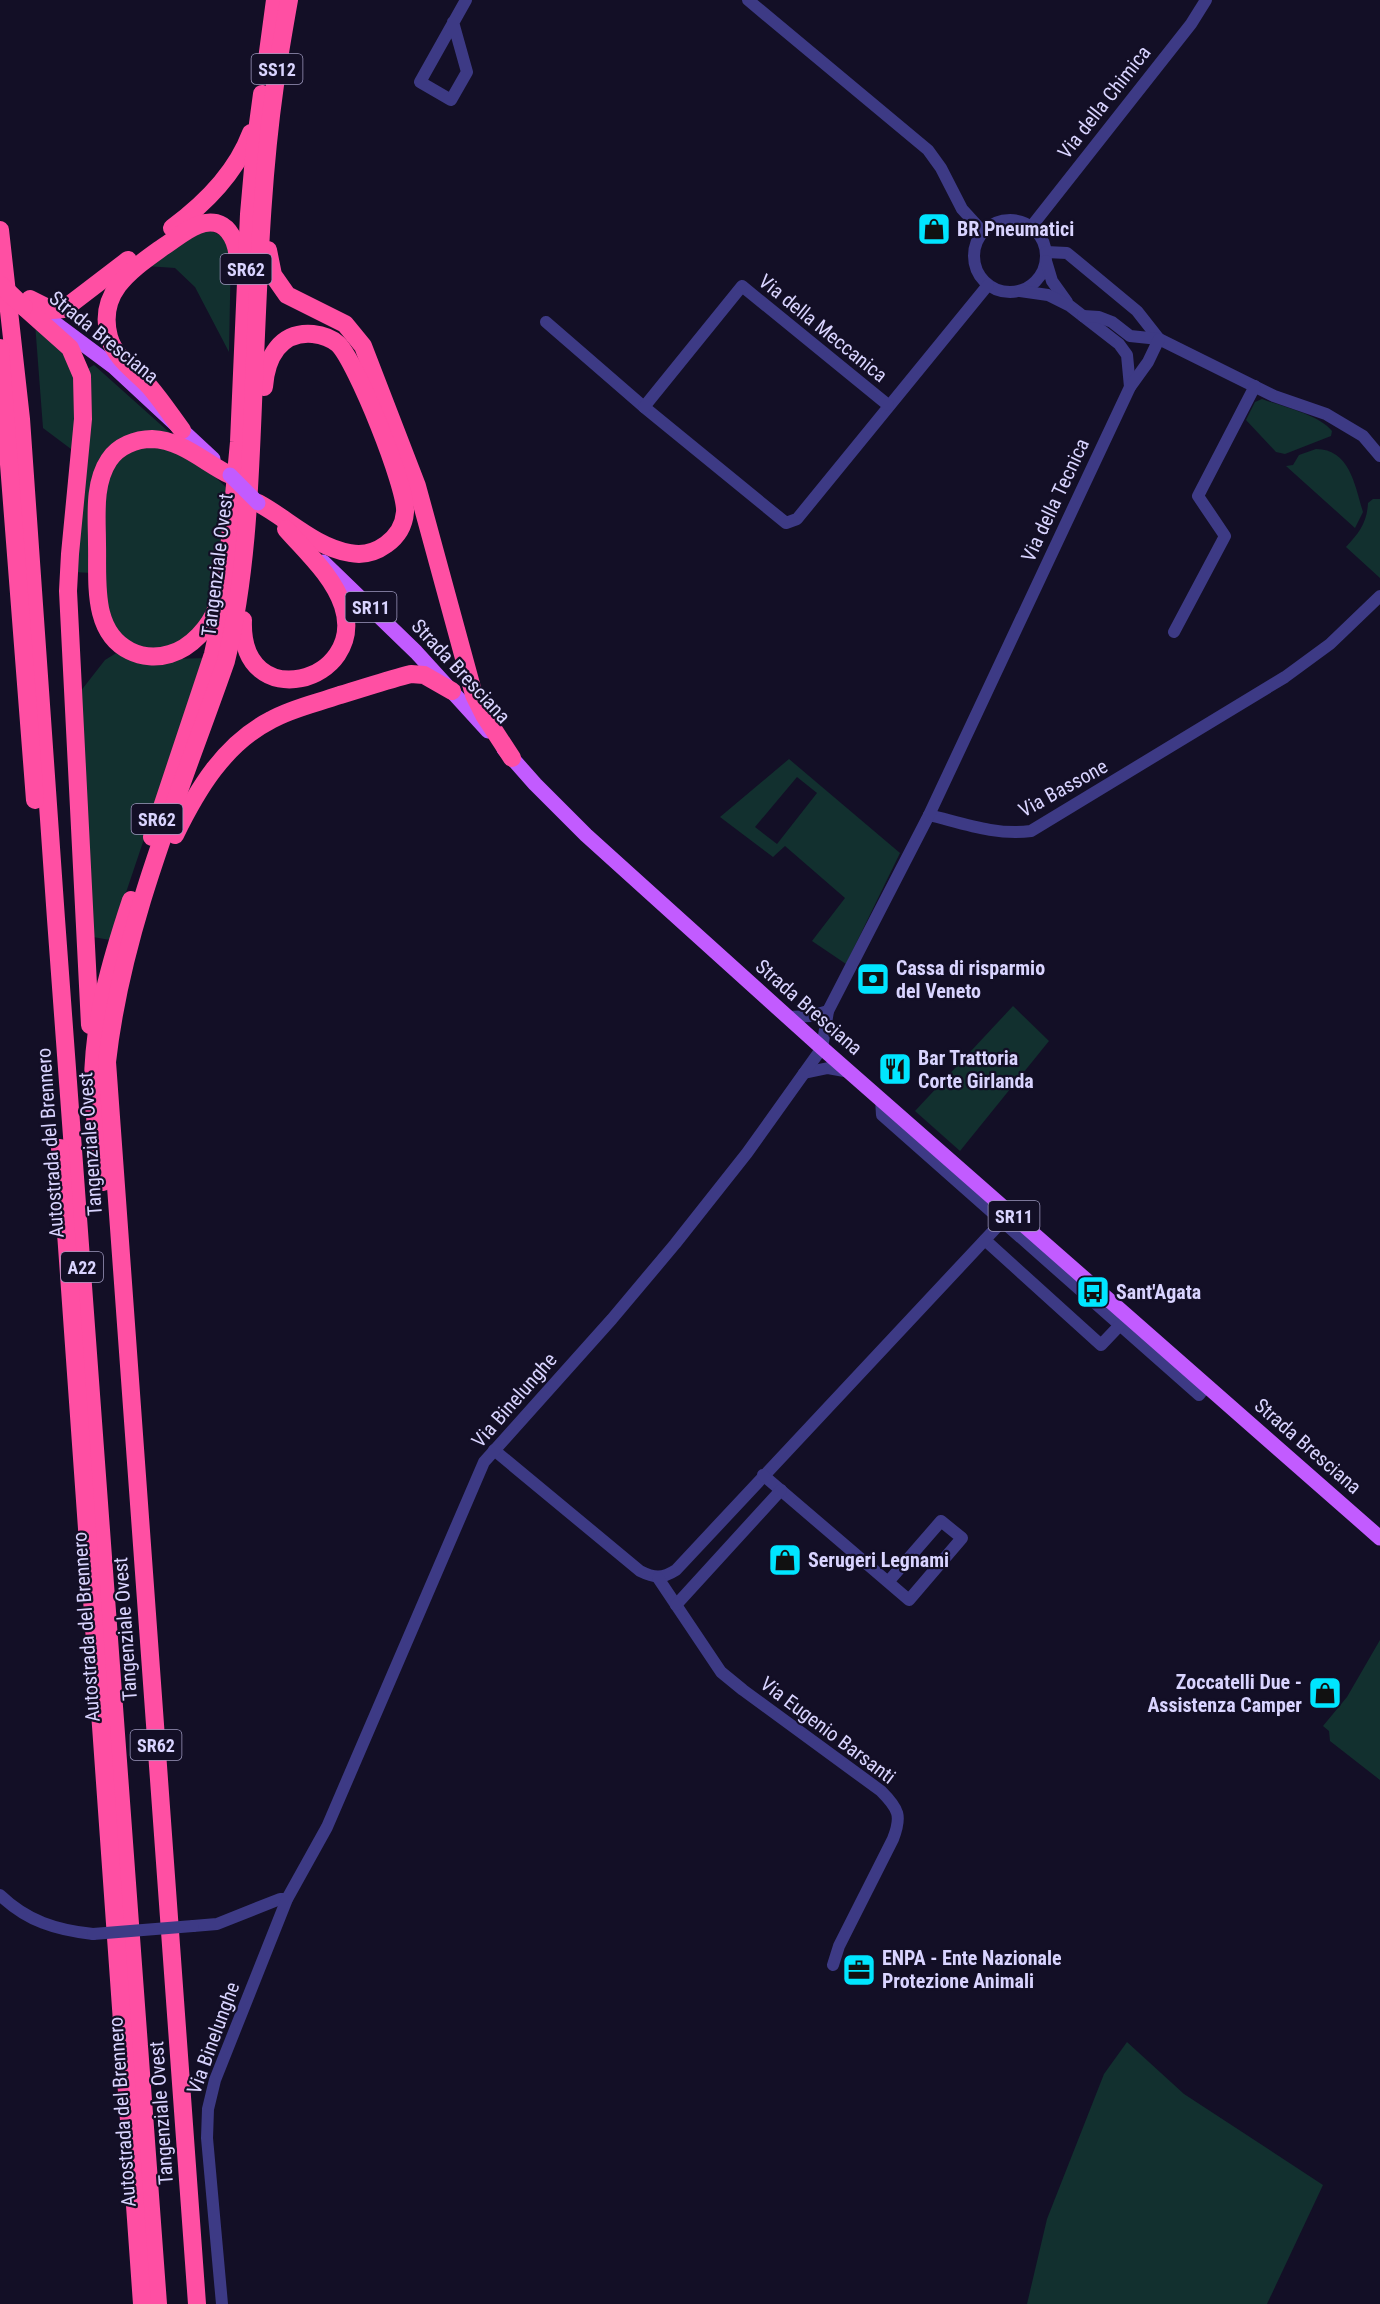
<svg xmlns="http://www.w3.org/2000/svg" width="1380" height="2304" font-family="'Roboto Condensed',sans-serif">
	<style>
		.green { fill: #12302f; fill-rule: evenodd }
		.lines { fill: none; stroke-linecap: round; stroke-linejoin: round }
		.minor { stroke: #3d3a85; stroke-width: 12 }
		.major { stroke: #c25bff; stroke-width: 15 }
		.highway { stroke: #ff4fa3; stroke-width: 18 }
		.minor-bridge { stroke: #3d3a85; stroke-width: 12 }
		.major-bridge { stroke: #c25bff; stroke-width: 15 }
		.highway-bridge { stroke: #ff4fa3; stroke-width: 18 }
		.labels { text-anchor: middle; dominant-baseline: central; stroke-width: 4.5; stroke-linejoin: round; paint-order: stroke }
		.shield { fill: #130f26; stroke: #9e99be; stroke-width: 1.5 }
		.shield-label { font-size: 18px; font-weight: bold; fill: #d9d4ff }
		.street-label { font-size: 20px; fill: #d9d4ff; stroke: #130f26 }
		.poi-label { font-size: 20px; font-weight: bold; fill: #d9d4ff; stroke: #130f26; text-anchor: start }
	</style>
	<rect width="100%" height="100%" fill="#130f26"/>
	<!-- green -->
	<g class="green">
		<polygon points="207,229 220,235 231,247 229,352 195,287 175,268 146,266"/>
		<polygon points="35,323 59,343 78,374 75,452 43,428"/>
		<polygon points="94,365 170,433 112,447 92,573 73,572 87,369"/>
		<path d="M1262 399C1281 406 1320 415 1332 431L1331 436 1285 454 1276 452 1246 420 1255 402Z"/>
		<path d="M155 442 195 458 231 492 215 598C201 633 159 669 122 639 115 634 108 616 104 608 101 602 100 499 102 489 105 478 112 466 116 455Z"/>
		<path d="M1316 449C1350 449 1355 486 1363 512L1355 528 1286 466 1293 465 1299 455Z"/>
		<path d="M1373 499H1380V578L1346 547C1359 533 1367 523 1368 503Z"/>
		<polygon points="118,652 173,659 205,658 110,940 93,937 80,692 105,660"/>
		<path d="M789 759 900 853 846 964 812 941 845 898 785 846 773 857 720 817ZM797 777 817 793 777 844 755 827Z"/>
		<polygon points="1013,1006 1049,1041 960,1151 915,1111"/>
		<polygon points="1380,1640 1380,1780 1330,1741 1329,1731 1323,1726 1347,1697"/>
		<polygon points="1127,2042 1184,2094 1323,2185 1267,2304 1027,2304 1047,2219 1104,2074"/>
	</g>
	<g class="lines">
		<!-- minor -->
		<g class="minor">
			<polyline points="748,0 928,150 941,168 962,209 983,232"/>
			<polyline points="453,22 467,72 451,100 420,82 466,0"/>
			<circle cx="1010" cy="256" r="36"/>
			<polyline points="1031,227 1191,24 1206,0"/>
			<polyline points="1046,252 1067,253 1137,311 1159,339"/>
			<polyline points="1046,261 1052,281 1067,302"/>
			<polyline points="1020,291 1048,295 1070,306 1119,344 1127,355 1130,387"/>
			<polyline points="1083,316 1099,317 1112,322 1130,336 1159,339 1274,396 1326,414 1363,436 1380,456"/>
			<polyline points="546,322 644,407 786,523 797,519 988,285"/>
			<polyline points="644,407 742,286 888,405"/>
			<polyline points="1174,632 1225,536 1198,496 1255,386"/>
			<path d="M929 815C962 823 997 836 1031 831L1285 677 1330 644 1380 596"/>
			<polyline points="788,1017 811,1016 828,1011"/>
			<polyline points="804,1073 828,1068 850,1072"/>
			<polyline points="881,1099 882,1115 1199,1395 1207,1385"/>
			<polyline points="985,1240 1101,1345 1120,1325"/>
			<path d="M494 1450 640 1571C654 1578 662 1579 676 1570L1010 1213"/>
			<polyline points="763,1475 909,1600 962,1538 941,1521 888,1582"/>
			<path d="M658 1578 721 1672 743 1690 881 1791C899 1809 902 1816 893 1839L839 1946 833 1965"/>
			<polyline points="676,1605 781,1490"/>
			<path d="M0 1895C27 1921 56 1930 93 1934"/>
			<polyline points="193,1926 217,1924 280,1899 287,1899"/>
			<polyline points="222,2304 207,2138 208,2109 215,2080 287,1899 327,1827 484,1462 612,1319 675,1244 747,1153 822,1048 828,1011 929,815 1130,387 1148,362 1159,339"/>
		</g>
		<!-- major -->
		<g class="major">
			<polyline points="44,315 114,367 213,459"/>
			<polyline points="323,562 416,652 488,731"/>
			<polyline points="504,749 535,784 586,835 648,891 822,1048 1380,1538"/>
		</g>
		<!-- highway -->
		<g class="highway">
			<polyline points="266,67 275,0"/>
			<path d="M172 228C206 203 236 173 251 133"/>
			<polyline points="0,230 21,419 56,919 158,2304"/>
			<polyline points="268,250 273,275 287,295 345,324 363,346 417,486 474,695 484,715 512,758"/>
			<polyline points="30,299 52,310 64,309 128,260"/>
			<polyline points="24,307 70,348 82,376 83,419 70,554 68,591 90,1025"/>
			<polyline points="0,348 35,800"/>
			<path d="M182 430C171 415 161 400 149 386 135 371 115 358 109 337 97 292 131 270 163 247 174 240 185 230 198 225 226 214 238 240 238 263"/>
			<path d="M258 503C288 519 315 547 350 553 375 558 403 539 405 512 407 488 356 361 338 344 331 338 322 335 313 334 280 331 266 358 264 387"/>
			<path d="M217 607C210 627 191 648 170 654 157 658 142 657 130 651 91 632 98 581 97 544 97 517 93 484 109 460 118 446 136 439 152 439 182 440 205 463 230 475"/>
			<path d="M243 620C239 717 368 683 343 606 333 576 307 553 286 529"/>
			<path d="M175 835C197 790 224 744 271 720 292 708 317 703 340 695 364 688 387 680 411 674L424 675 452 691"/>
			<polyline points="152,837 213,654 224,603 239,442 249,214 255,146 262,94"/>
			<polyline points="60,1148 142,2304"/>
			<path d="M103 1182C100 1150 93 1117 93 1085 93 1021 111 960 131 900"/>
			<path d="M197 2304 107 1062C122 926 181 790 226 661 250 562 250 460 255 358 259 267 262 176 275 85 279 57 284 28 289 0"/>
		</g>
		<!-- minor-bridge -->
		<polyline class="minor-bridge" points="93,1934 193,1926"/>
		<!-- major-bridge -->
		<polyline class="major-bridge" points="230,475 258,503"/>
		<!-- highway-bridge -->
		<polyline class="highway-bridge" points="1,285 24,307"/>
	</g>
	<!-- icons -->
	<defs>
		<symbol id="shop-square" viewBox="-11 -11 22 22"><rect x="-9" y="-9" width="18" height="18" rx="4" fill="#00e5ff" stroke="#130f26"/><path d="M-5-2.5h2.3a2.7 3.5 0 0 1 5.4 0H5L5.5 6h-11ZM-1.5-2.5h3a1.5 2.3 0 0 0-3 0Z" fill="#111"/></symbol>
		<symbol id="bank-square" viewBox="-11 -11 22 22"><rect x="-9" y="-9" width="18" height="18" rx="4" fill="#00e5ff" stroke="#130f26"/><path d="M-6-4H6V4H-6ZM0-2.3a2.3 2.3 0 1 0 0 4.6a2.3 2.3 0 1 0 0-4.6Z" fill="#111"/></symbol>
		<symbol id="restaurant-square" viewBox="-11 -11 22 22"><rect x="-9" y="-9" width="18" height="18" rx="4" fill="#00e5ff" stroke="#130f26"/><path d="M-5-6h1v4h1v-4h1v4h1v-4h1v5L-1.5 .5V6h-2V.5L-5-1ZM5-6V6H3V1.5H1.5Q1.5-4 5-6Z" fill="#111"/></symbol>
		<symbol id="bus-square" viewBox="-11 -11 22 22"><rect x="-9" y="-9" width="18" height="18" rx="4" fill="#00e5ff" stroke="#130f26"/><path d="M-5-6H5V4H4V6H2V4H-2V6H-4V4H-5ZM-3.5-4V0h7V-4ZM-3.5 1.2v1.5H-2V1.2ZM2 1.2v1.5H3.5V1.2Z" fill="#111"/></symbol>
		<symbol id="office-square" viewBox="-11 -11 22 22"><rect x="-9" y="-9" width="18" height="18" rx="4" fill="#00e5ff" stroke="#130f26"/><path d="M-6-3h4V-5.5h4V-3h4V5H-6ZM-1-4.5V-3h2v-1.5ZM-6 0V1H6V0Z" fill="#111"/></symbol>
	</defs>
	<g fill-rule="evenodd">
		<use href="#shop-square" x="915" y="210" width="38" height="38"/>
		<use href="#bank-square" x="854" y="960" width="38" height="38"/>
		<use href="#restaurant-square" x="876" y="1050" width="38" height="38"/>
		<use href="#bus-square" x="1074" y="1273" width="38" height="38"/>
		<use href="#shop-square" x="766" y="1541" width="38" height="38"/>
		<use href="#shop-square" x="1306" y="1674" width="38" height="38"/>
		<use href="#office-square" x="840" y="1951" width="38" height="38"/>
	</g>
	<g class="labels">
		<!-- shield labels -->
		<g class="shield">
			<rect x="251.5" y="54" width="51" height="30" rx="4.5"/>
			<rect x="220.5" y="254" width="51" height="30" rx="4.5"/>
			<rect x="345.5" y="592" width="51" height="30" rx="4.5"/>
			<rect x="131.5" y="804" width="51" height="30" rx="4.5"/>
			<rect x="988.5" y="1201" width="51" height="30" rx="4.5"/>
			<rect x="61" y="1252" width="42" height="30" rx="4.5"/>
			<rect x="130.5" y="1730" width="51" height="30" rx="4.5"/>
		</g>
		<g class="shield-label">
			<text x="277" y="69">SS12</text>
			<text x="246" y="269">SR62</text>
			<text x="371" y="607">SR11</text>
			<text x="157" y="819">SR62</text>
			<text x="1014" y="1216">SR11</text>
			<text x="82" y="1267">A22</text>
			<text x="156" y="1745">SR62</text>
		</g>
		<!-- street labels -->
		<g class="street-label">
			<text transform="translate(1104 102) rotate(-52)">Via della Chimica</text>
			<text transform="translate(823 328) rotate(39)">Via della Meccanica</text>
			<text transform="translate(104 337) rotate(39)">Strada Bresciana</text>
			<text transform="translate(1055 500) rotate(-65)">Via della Tecnica</text>
			<text transform="translate(217 565) rotate(-83)">Tangenziale Ovest</text>
			<text transform="translate(461 671) rotate(47)">Strada Bresciana</text>
			<text transform="translate(1063 788) rotate(-29)">Via Bassone</text>
			<text transform="translate(809 1007) rotate(41)">Strada Bresciana</text>
			<text transform="translate(50 1143) rotate(-94)">Autostrada del Brennero</text>
			<text transform="translate(90 1144) rotate(-94)">Tangenziale Ovest</text>
			<text transform="translate(514 1400) rotate(-49)">Via Binelunghe</text>
			<text transform="translate(1308 1446) rotate(41)">Strada Bresciana</text>
			<text transform="translate(86 1627) rotate(-94)">Autostrada del Brennero</text>
			<text transform="translate(125 1629) rotate(-94)">Tangenziale Ovest</text>
			<text transform="translate(828 1730) rotate(37)">Via Eugenio Barsanti</text>
			<text transform="translate(213 2038) rotate(-70)">Via Binelunghe</text>
			<text transform="translate(122 2112) rotate(-94)">Autostrada del Brennero</text>
			<text transform="translate(161 2113) rotate(-94)">Tangenziale Ovest</text>
		</g>
		<!-- poi labels -->
		<g class="poi-label">
			<text x="957" y="229">BR Pneumatici</text>
			<text x="896" y="968">Cassa di risparmio<tspan x="896" dy="23">del Veneto</tspan></text>
			<text x="918" y="1058">Bar Trattoria<tspan x="918" dy="23">Corte Girlanda</tspan></text>
			<text x="1116" y="1292">Sant'Agata</text>
			<text x="808" y="1560">Serugeri Legnami</text>
			<text x="1302" y="1682" text-anchor="end">Zoccatelli Due -<tspan x="1302" dy="23">Assistenza Camper</tspan></text>
			<text x="882" y="1958">ENPA - Ente Nazionale<tspan x="882" dy="23">Protezione Animali</tspan></text>
		</g>
	</g>
</svg>
